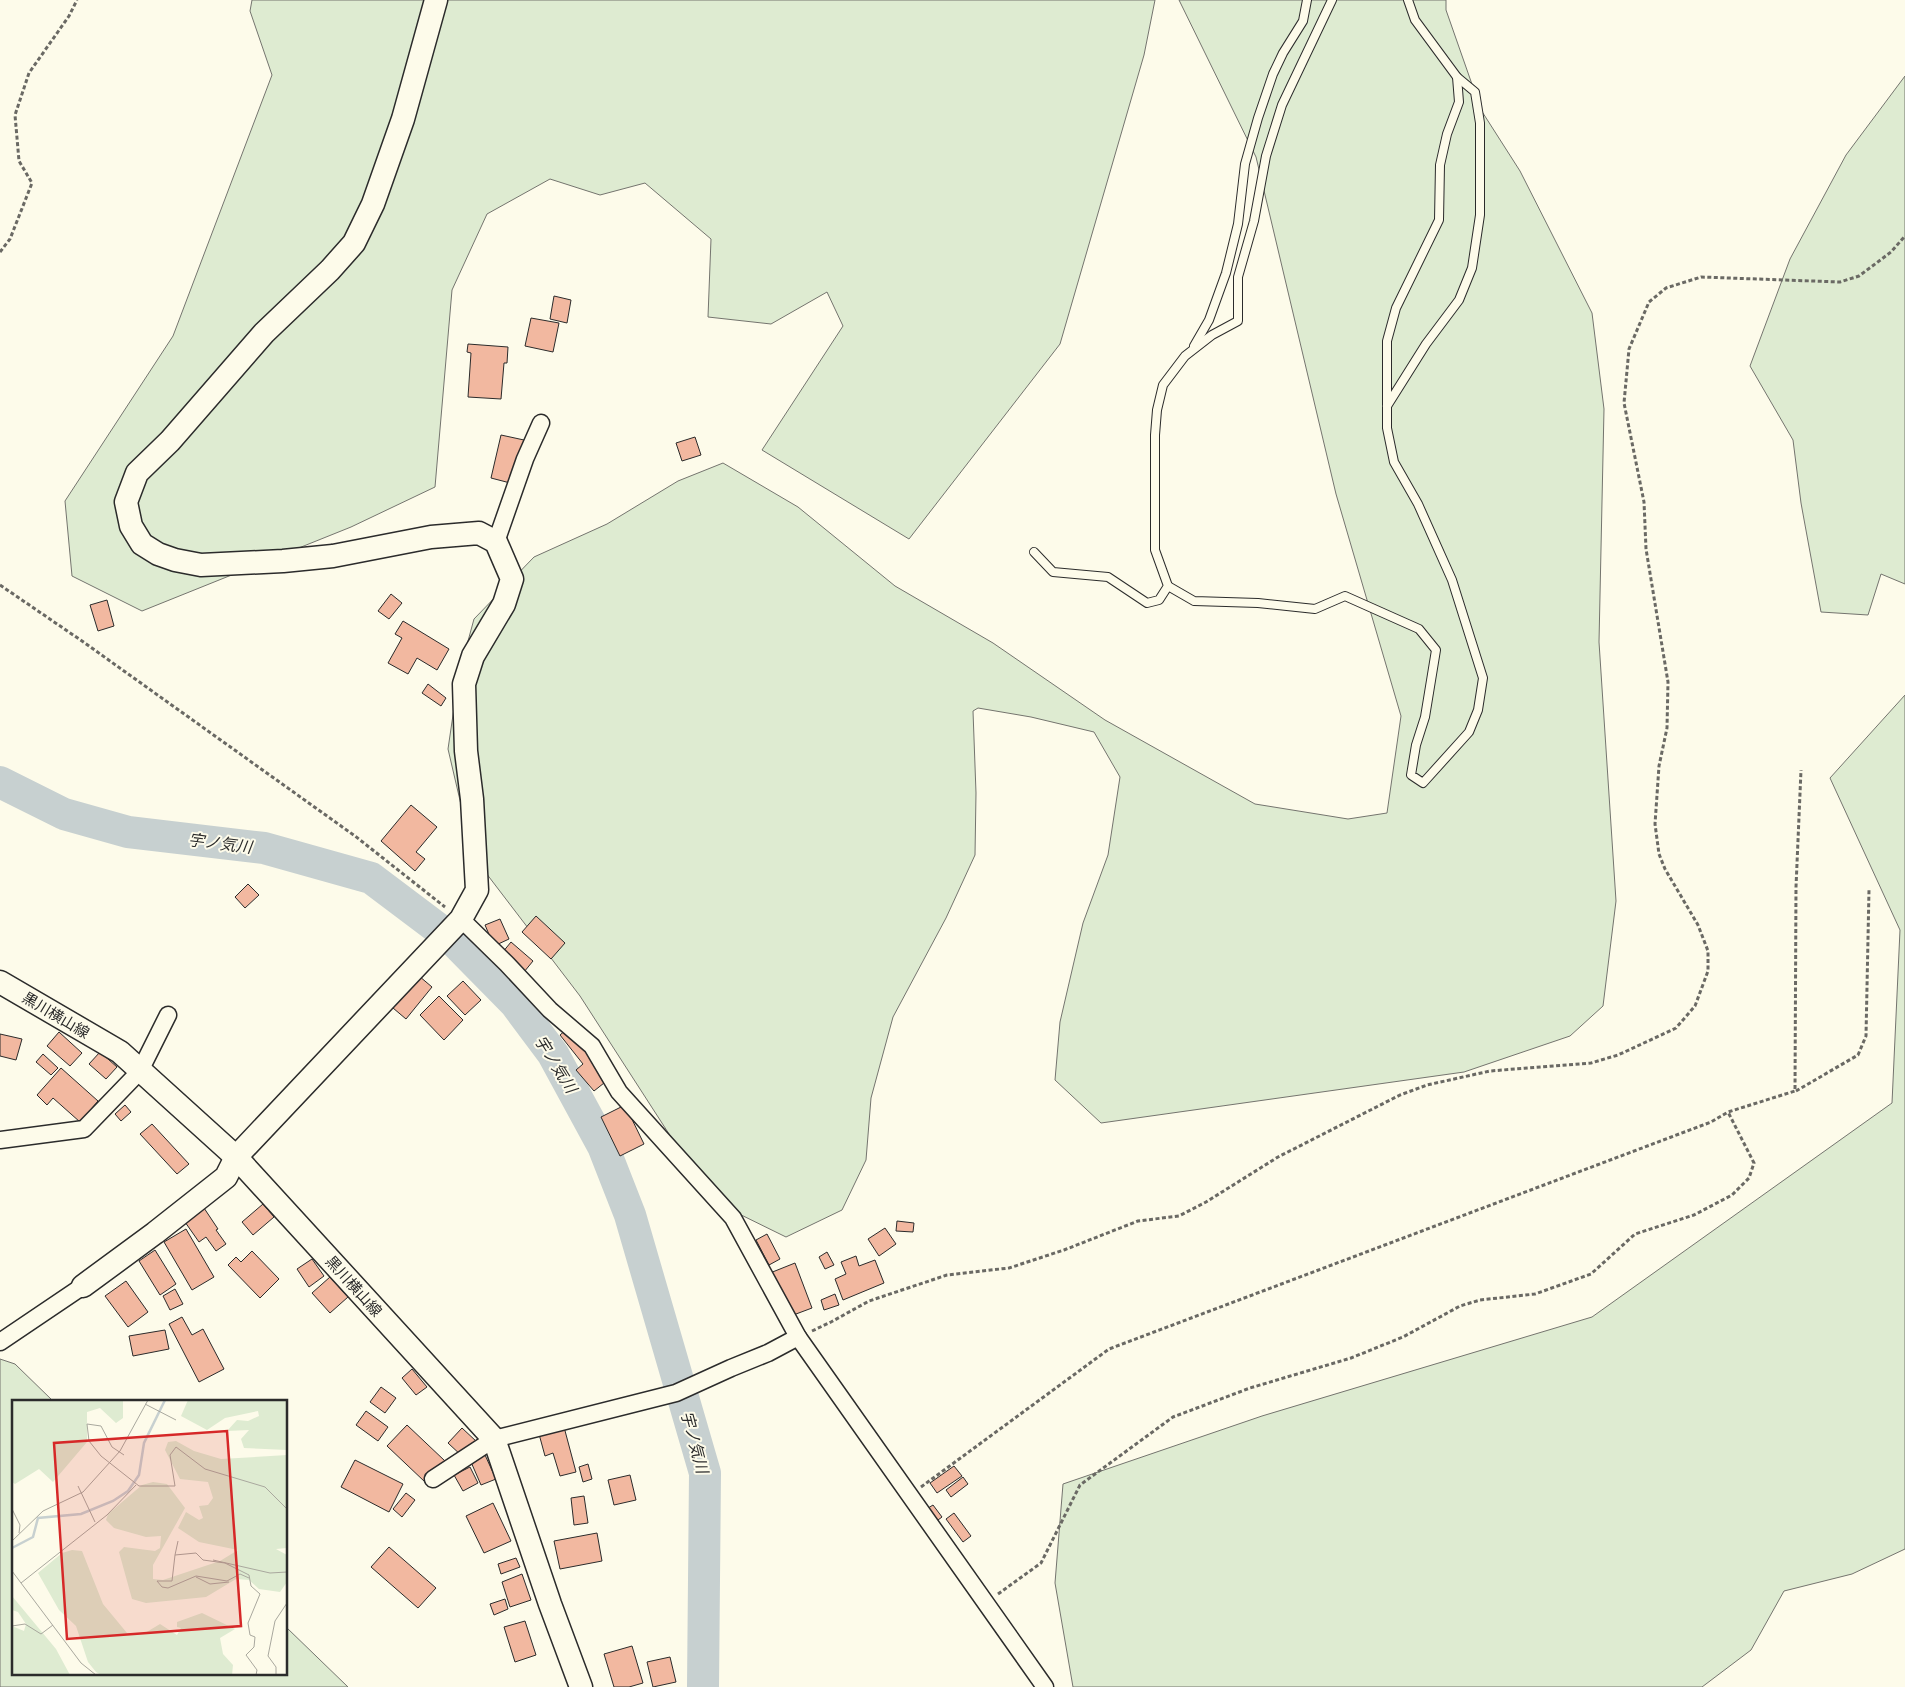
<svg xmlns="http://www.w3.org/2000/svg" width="1905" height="1687" font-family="'PT Sans','Noto Sans JP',sans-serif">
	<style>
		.green { fill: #deebd1; stroke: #74746e }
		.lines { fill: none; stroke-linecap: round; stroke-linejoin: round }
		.river { stroke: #c7d0d0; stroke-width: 32 }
		.building { fill: #f2b8a0; stroke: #2b2b2b }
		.lane-casing { stroke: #2b2b2b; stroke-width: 10 }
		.street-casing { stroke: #2b2b2b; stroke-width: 19 }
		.secondary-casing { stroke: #2b2b2b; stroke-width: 25 }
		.path { stroke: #6a6964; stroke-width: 3; stroke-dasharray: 4 2.5; stroke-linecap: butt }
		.lane { stroke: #fdfbea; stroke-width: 8 }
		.street { stroke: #fdfbea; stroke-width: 16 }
		.secondary { stroke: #fdfbea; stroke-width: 22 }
		.labels { text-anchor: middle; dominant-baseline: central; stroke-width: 4; stroke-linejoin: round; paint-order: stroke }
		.street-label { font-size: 15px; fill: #2b2b2b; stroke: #fdfbea }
		.water-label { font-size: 16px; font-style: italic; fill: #2b2b2b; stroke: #fdfbea }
		.inset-river { fill: none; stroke: #c7d0d0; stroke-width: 2.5 }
		.inset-road { fill: none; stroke: #a9a89e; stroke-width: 1 }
		.view { fill: #d62828; fill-opacity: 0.15; stroke: #d62828; stroke-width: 2.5 }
		.inset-edge { fill: none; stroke: #2b2b2b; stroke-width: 2.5 }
	</style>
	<rect width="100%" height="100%" fill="#fdfbea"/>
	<!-- green -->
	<g class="green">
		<polygon points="252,0 1155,0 1144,55 1060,344 909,539 762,450 843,326 827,292 771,324 708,317 711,239 645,183 600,195 550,179 487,214 452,290 435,487 351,527 142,611 72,576 65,501 173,336 272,75 250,11"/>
		<polygon points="1179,0 1446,0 1446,10 1481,110 1520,171 1592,313 1604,409 1599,642 1616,901 1603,1006 1570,1036 1464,1072 1101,1123 1055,1080 1060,1022 1083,923 1108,855 1120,777 1094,732 1031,717 978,708 973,711 976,793 975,855 946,918 893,1017 871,1098 866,1160 842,1210 786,1237 729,1209 671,1137 580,996 473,856 448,749 459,674 474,619 534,557 607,524 678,481 723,463 798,507 895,586 993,643 1105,720 1255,804 1348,819 1387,813 1401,716 1336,494 1256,157"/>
		<polygon points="1905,76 1905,584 1881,574 1868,615 1821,612 1801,503 1793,440 1750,366 1790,259 1846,155"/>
		<polygon points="1905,695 1905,1549 1852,1574 1784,1591 1751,1650 1702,1687 1073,1687 1055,1583 1063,1484 1262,1416 1592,1317 1892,1103 1900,930 1830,778"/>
		<polygon points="0,1359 15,1364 53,1401 14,1401 14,1673 286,1673 286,1627 348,1687 0,1687"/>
	</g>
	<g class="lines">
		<!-- river -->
		<polyline class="river" points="0,782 64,814 128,832 264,848 371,878 452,939 515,1003 553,1054 603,1146 630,1215 705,1473 703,1687"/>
	</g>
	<!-- building -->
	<g class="building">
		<polygon points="554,296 571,300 567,323 550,319"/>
		<polygon points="531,318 559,323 553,352 525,346"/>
		<polygon points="468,344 508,347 507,363 504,363 501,399 468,397 471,353 467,352"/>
		<polygon points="501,435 524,440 514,484 491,478"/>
		<polygon points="695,437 701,455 682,461 676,443"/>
		<polygon points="391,594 402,603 389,619 378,611"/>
		<polygon points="107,600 114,626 98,631 90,605"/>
		<polygon points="403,621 449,649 437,670 417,658 408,674 388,663 402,638 395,634"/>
		<polygon points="428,684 446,698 441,706 422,693"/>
		<polygon points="411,805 437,827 416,852 425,859 415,871 381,841"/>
		<polygon points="248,884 259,895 245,908 235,897"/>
		<polygon points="536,916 565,943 551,959 522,932"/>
		<polygon points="500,919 509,939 494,946 485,925"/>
		<polygon points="511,942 533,961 524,972 502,953"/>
		<polygon points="419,976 432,987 406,1019 393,1008"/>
		<polygon points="463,981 481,1000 465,1015 447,996"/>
		<polygon points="439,996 463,1020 444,1040 420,1015"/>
		<polygon points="568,1028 609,1079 594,1091 576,1070 583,1064 560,1035"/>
		<polygon points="59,1032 82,1053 70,1066 47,1046"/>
		<polygon points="0,1034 22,1039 16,1060 0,1056"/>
		<polygon points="100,1052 117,1067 106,1079 89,1064"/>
		<polygon points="43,1054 58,1068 51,1075 36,1062"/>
		<polygon points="61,1068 98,1101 80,1122 53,1098 47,1105 37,1095"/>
		<polygon points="125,1105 131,1112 121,1121 115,1114"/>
		<polygon points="625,1105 644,1144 620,1156 601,1117"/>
		<polygon points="152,1124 189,1164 177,1174 140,1134"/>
		<polygon points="263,1204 274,1217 253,1235 242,1222"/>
		<polygon points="204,1208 218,1229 216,1230 226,1244 216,1251 206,1237 199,1242 185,1222"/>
		<polygon points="897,1221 914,1223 913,1232 896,1231"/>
		<polygon points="885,1228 896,1244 879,1256 868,1239"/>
		<polygon points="186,1229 214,1277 192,1290 164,1242"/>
		<polygon points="767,1234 780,1259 769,1265 756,1240"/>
		<polygon points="155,1250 176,1284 160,1295 139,1261"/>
		<polygon points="252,1251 279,1279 260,1298 228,1265 236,1257 241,1262"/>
		<polygon points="827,1252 834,1265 825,1269 819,1257"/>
		<polygon points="856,1256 859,1266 875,1260 884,1283 843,1300 835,1279 846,1274 841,1262"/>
		<polygon points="312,1259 324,1276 309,1287 297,1269"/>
		<polygon points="795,1263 812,1308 788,1317 770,1273"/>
		<polygon points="330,1277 348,1297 330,1313 312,1293"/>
		<polygon points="126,1281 148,1312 128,1327 105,1296"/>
		<polygon points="175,1289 183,1304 170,1310 163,1296"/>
		<polygon points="835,1294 839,1305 824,1310 821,1300"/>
		<polygon points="182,1317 192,1335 203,1329 224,1369 199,1382 169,1324"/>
		<polygon points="165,1330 169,1349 133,1356 129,1336"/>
		<polygon points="412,1369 427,1387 416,1395 402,1378"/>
		<polygon points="381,1387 396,1398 385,1413 370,1402"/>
		<polygon points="366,1411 388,1427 378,1441 356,1425"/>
		<polygon points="407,1425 445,1461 425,1482 387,1446"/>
		<polygon points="564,1427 576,1472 560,1476 553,1453 545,1456 539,1434"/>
		<polygon points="462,1428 477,1442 463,1457 448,1443"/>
		<polygon points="485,1455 496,1479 481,1485 471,1462"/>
		<polygon points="355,1460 403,1484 389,1512 341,1487"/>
		<polygon points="588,1464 592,1479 583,1482 579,1467"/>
		<polygon points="954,1466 962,1476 937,1493 930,1483"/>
		<polygon points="470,1467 478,1483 463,1491 454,1475"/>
		<polygon points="630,1475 636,1500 614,1505 608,1480"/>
		<polygon points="963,1477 968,1484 951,1497 946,1490"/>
		<polygon points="406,1493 415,1500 402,1517 393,1509"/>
		<polygon points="584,1496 588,1523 574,1525 571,1498"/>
		<polygon points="493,1503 511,1541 484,1553 466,1516"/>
		<polygon points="933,1505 942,1517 934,1523 925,1510"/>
		<polygon points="954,1513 971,1536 963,1542 946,1519"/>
		<polygon points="597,1533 602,1561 560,1569 554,1541"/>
		<polygon points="389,1547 436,1588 418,1608 371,1567"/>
		<polygon points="516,1558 520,1567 501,1574 498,1564"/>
		<polygon points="522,1574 531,1600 510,1607 502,1582"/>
		<polygon points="505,1599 508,1609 494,1615 490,1604"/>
		<polygon points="525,1621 536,1655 515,1662 504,1627"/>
		<polygon points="632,1646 643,1683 629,1687 614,1687 604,1654"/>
		<polygon points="670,1657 676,1682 653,1687 647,1662"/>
	</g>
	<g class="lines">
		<defs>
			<g id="lane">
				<polyline points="1194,346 1209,320 1226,273 1238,224 1245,164 1258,118 1273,74 1283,53 1303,21 1307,0"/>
				<polyline points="1387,406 1426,344 1459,300 1472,268 1480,215 1480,123 1475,92 1457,77"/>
				<polyline points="1034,552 1053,572 1108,577 1147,603 1159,600 1168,586 1155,550 1155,435 1157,410 1163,385 1185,356 1212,335 1238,321 1238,277 1254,221 1266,156 1282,105 1332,0"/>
				<polyline points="1168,586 1194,601 1258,603 1315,609 1345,596 1419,629 1436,650 1425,717 1416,745 1411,775 1423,783 1469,732 1478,710 1483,678 1452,580 1418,504 1394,462 1387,428 1387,341 1396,308 1439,220 1440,165 1447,134 1459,102 1457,77 1415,20 1408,0"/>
			</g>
			<g id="street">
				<polyline points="496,542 525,459 541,423"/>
				<polyline points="461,919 507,964 550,1010 592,1046 619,1092 733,1218 798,1337 1045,1687"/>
				<polyline points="0,1140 84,1129 140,1071 168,1015"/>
				<polyline points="0,1342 83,1286"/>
				<polyline points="433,1479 494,1439 676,1393 731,1368 768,1353 798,1337"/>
			</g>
			<g id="secondary">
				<polyline points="0,982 120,1052 236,1157 494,1439 550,1604 581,1687"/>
				<polyline points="83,1286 155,1233 226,1177 236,1157 461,919 477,890 472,799 466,751 464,684 473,656 504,604 512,579 496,542 479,533 431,537 333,556 283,561 201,565 175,560 158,554 142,544 131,526 126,502 137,473 170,441 264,333 330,270 354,243 373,204 403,119 436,0"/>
			</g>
		</defs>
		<!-- lane casing -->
		<use href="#lane" class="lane-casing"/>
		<!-- street casing -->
		<use href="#street" class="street-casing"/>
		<!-- secondary casing -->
		<use href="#secondary" class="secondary-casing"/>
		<!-- path -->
		<g class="path">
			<polyline points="0,252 10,239 32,183 19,161 15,115 29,73 69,16 77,0"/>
			<polyline points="0,585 82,641 355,836 445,907"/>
			<polyline points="1796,1091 1858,1055 1866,1036 1869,890"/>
			<polyline points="812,1331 831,1322 869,1301 947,1275 1009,1268 1064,1250 1138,1221 1179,1216 1206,1202 1278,1157 1400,1095 1427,1085 1490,1071 1591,1063 1618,1055 1676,1028 1695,1006 1708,971 1708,951 1698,925 1665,869 1659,854 1655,824 1659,766 1667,728 1668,682 1646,549 1644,502 1624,403 1629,349 1649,302 1666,288 1701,277 1840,282 1859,276 1891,252 1905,236"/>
			<polyline points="921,1487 1109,1349 1711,1122 1728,1112 1795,1091 1796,887 1801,770"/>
			<polyline points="998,1594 1041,1563 1080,1485 1173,1417 1250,1388 1351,1358 1403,1337 1460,1306 1480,1300 1535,1294 1591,1274 1635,1234 1694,1215 1732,1195 1749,1178 1754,1163 1728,1112"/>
		</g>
		<!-- lane -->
		<use href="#lane" class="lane"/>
		<!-- street -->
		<use href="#street" class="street"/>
		<!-- secondary -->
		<use href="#secondary" class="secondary"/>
	</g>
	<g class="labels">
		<!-- street labels -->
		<g class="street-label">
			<text transform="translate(56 1015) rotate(31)">黒川横山線</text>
			<text transform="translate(354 1286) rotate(48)">黒川横山線</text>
		</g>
		<!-- water labels -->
		<g class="water-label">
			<text transform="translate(220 843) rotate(7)">宇ノ気川</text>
			<text transform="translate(556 1064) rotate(58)">宇ノ気川</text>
			<text transform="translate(695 1442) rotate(75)">宇ノ気川</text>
		</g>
	</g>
	<!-- overview -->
	<g transform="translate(12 1400)">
		<rect width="275" height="275" fill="#fdfbea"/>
		<path d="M0 0H111V18L104 23 88 8 75 12V42L41 82 27 69 3 84 0 82ZM176 0H275V50L232 48 229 39 237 30 215 31 225 20 236 21 247 16 246 11 213 18 195 30 169 16ZM164 41 182 51 209 59 275 55V148L264 149 275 155V182L268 192 247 189 237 180 224 179 194 197 134 203 120 199 107 152 112 147 143 151 148 148 149 136 134 137 102 128 94 120 96 114 130 85 141 82 155 84 173 108 141 165V179L151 180 208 161 226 150 187 142 166 128 174 112 187 120 191 118 187 106 196 105 201 98 196 82 168 79 153 50 156 42ZM60 150 70 151 91 204 115 233H133L148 224 165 235 169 228 165 227V222L190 213 223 229 208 238 211 254 221 265 220 275H89L84 272 76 262 64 226 47 210 26 173 50 153ZM0 196 44 249 58 275H0V226L12 231 14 224 6 212 0 210Z" fill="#deebd1"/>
		<path class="inset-river" d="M0 148 21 137 26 118 69 114 101 101 116 91 127 75 132 43 153 0"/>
		<path class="inset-road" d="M133 4 164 20M112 55 100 47 89 26 75 24 77 41 89 56 127 86H163L158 55 164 47 193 69 253 87 275 109M66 86 83 122M0 109 8 125 7 133M0 141 31 111 71 92 108 51 136 0M166 141 163 155 184 153 191 160 213 163 237 175 239 186 248 194 236 223 238 235 243 237 242 247 234 255 245 270 244 275M163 155 160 181H145L150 187 156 188 184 176 215 181 228 174 237 178M201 160 258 173 275 172M0 171 69 263 84 275M184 177 198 184 217 182M9 183 95 115 124 85M0 226 13 224 29 234 41 225M264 275V267L256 256 263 221 275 203"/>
		<path class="view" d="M215 31 229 226 55 239 42 43Z"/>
		<rect width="275" height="275" class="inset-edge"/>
	</g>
</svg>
